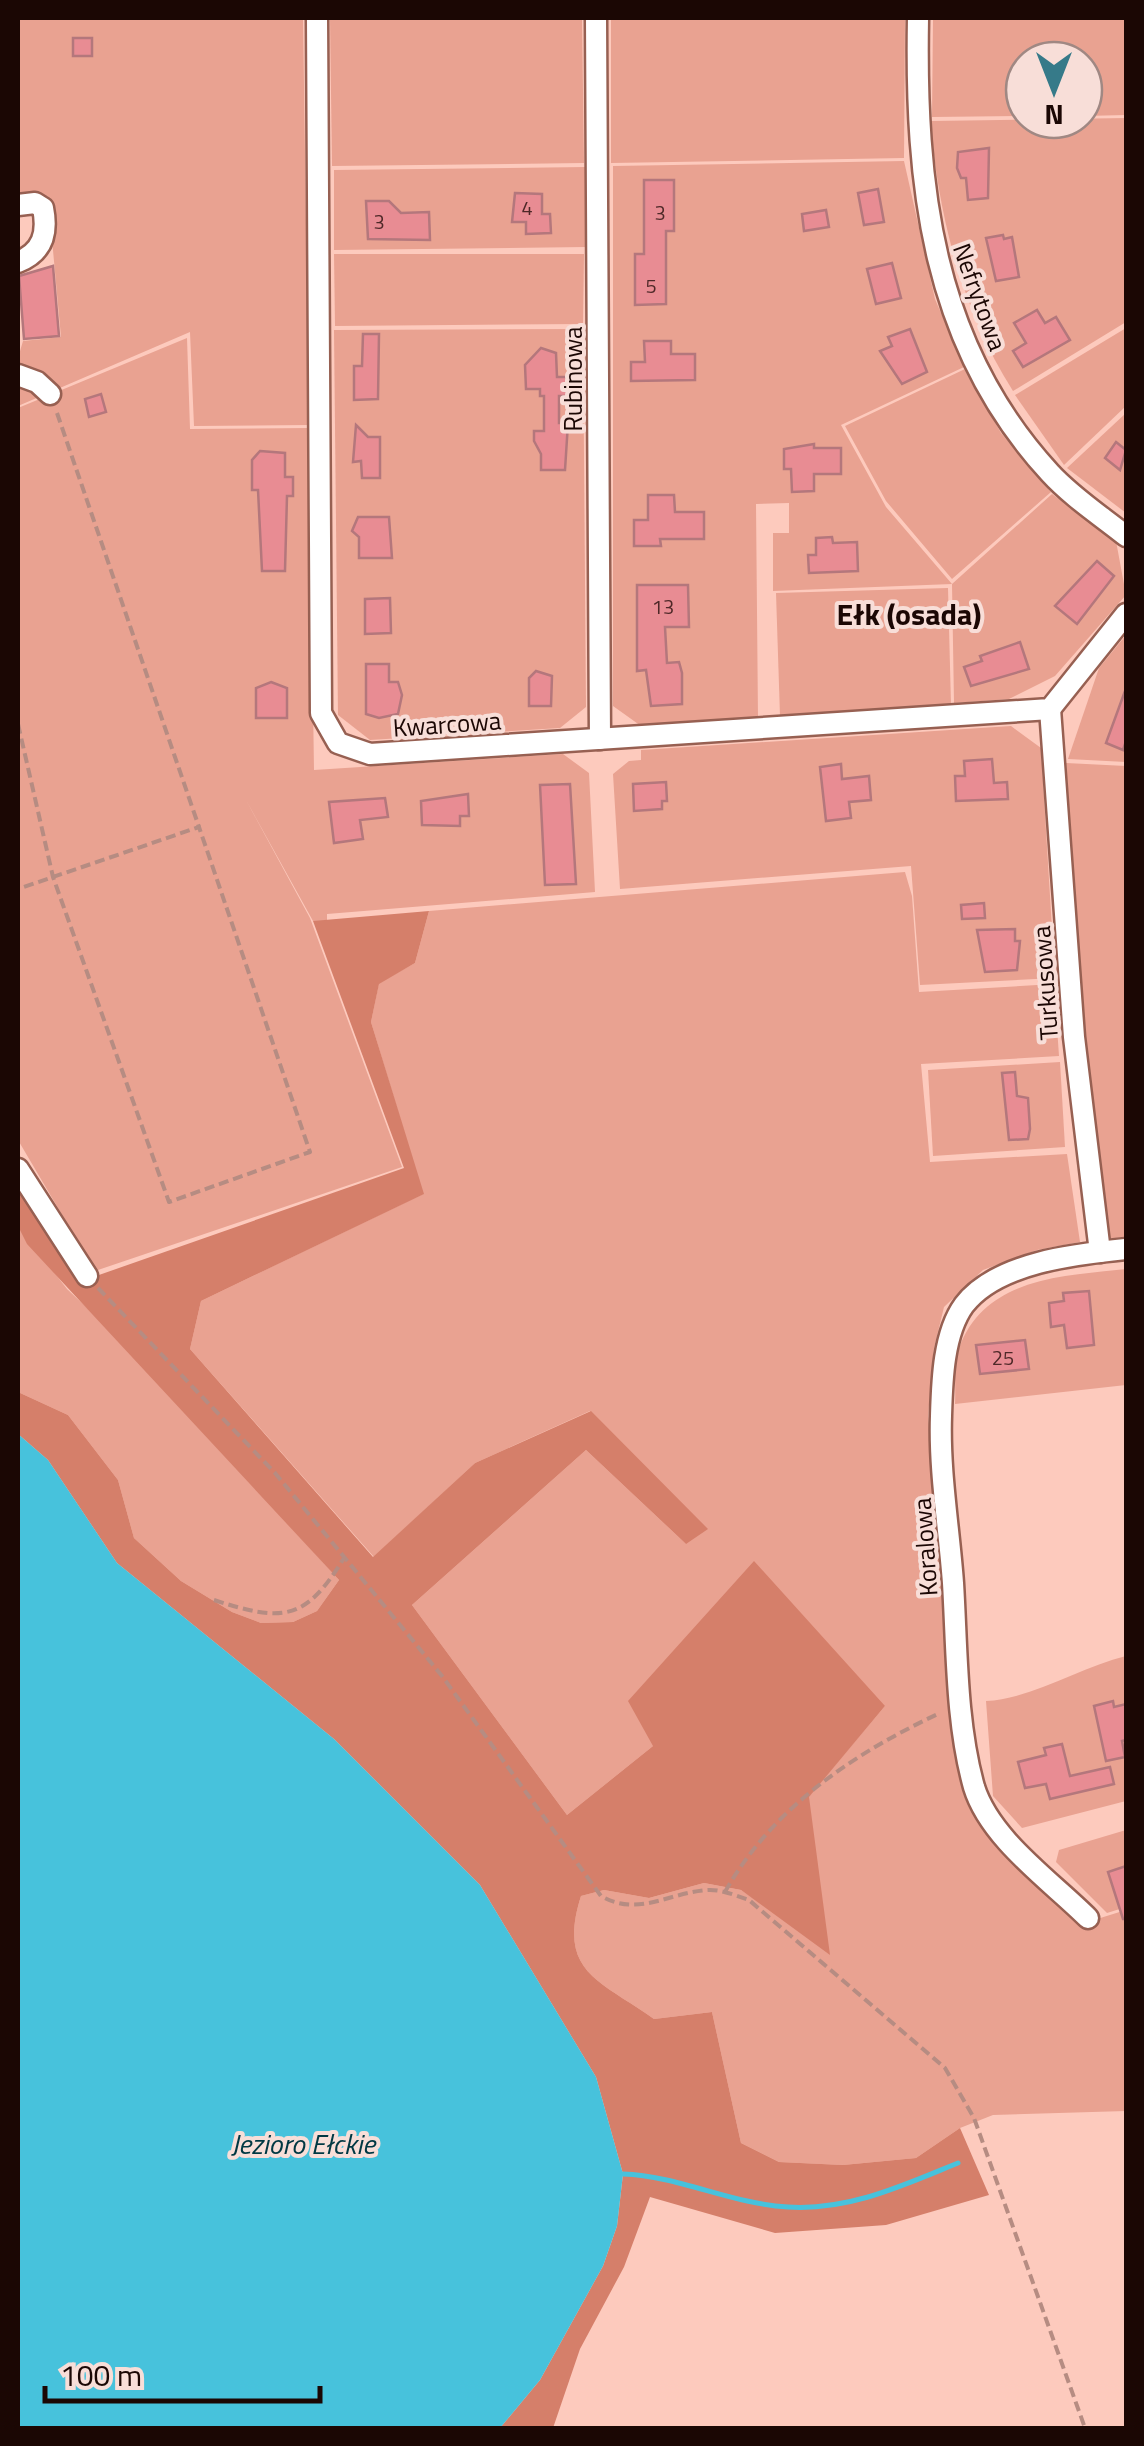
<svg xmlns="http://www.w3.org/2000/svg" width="1144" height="2446" font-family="'Titillium Web',sans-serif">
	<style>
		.green { fill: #e9a291 }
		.forest { fill: #d57f6a }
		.water { fill: #47c2dc }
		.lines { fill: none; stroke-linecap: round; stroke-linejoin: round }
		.stream { stroke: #47c2dc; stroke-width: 5 }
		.building { fill: #e88c93; stroke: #b4777c; stroke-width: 2.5 }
		.minor-casing { stroke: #976052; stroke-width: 25 }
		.path { stroke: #b68c82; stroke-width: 4; stroke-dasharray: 10 5; stroke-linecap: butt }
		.minor { stroke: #fff; stroke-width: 20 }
		.labels { text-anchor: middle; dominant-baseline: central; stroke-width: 8; stroke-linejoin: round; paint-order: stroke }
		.number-label { font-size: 20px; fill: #4e2828 }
		.street-label { font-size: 25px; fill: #1b0704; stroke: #f8ded8 }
		.water-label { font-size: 28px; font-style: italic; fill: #003843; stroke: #f8ded8 }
		.quarter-label { font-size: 30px; font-weight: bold; fill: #1b0704; stroke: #f8ded8 }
	</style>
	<rect width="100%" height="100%" fill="#fdcabd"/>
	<!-- green -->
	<g class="green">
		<polygon points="18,18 303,19 309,425 194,426 190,332 18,406 18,358 23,341 61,337 48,196 18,198"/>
		<polygon points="582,18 584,163 332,166 330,19"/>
		<polygon points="611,18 905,18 904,158 611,163"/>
		<polygon points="933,18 1126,18 1126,115 1084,116 1084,60 1024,60 1024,116 932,117"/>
		<path d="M1126 118V322L1013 391C963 313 937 213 931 121Z"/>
		<polygon points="904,161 935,299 964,367 841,425 886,507 952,584 1052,494 1116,541 1126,595 1055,676 1009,699 954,703 952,584 773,591 773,533 789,533 789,503 756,504 758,718 641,726 613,706 613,166"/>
		<polygon points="586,167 586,247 334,250 334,170"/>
		<polygon points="584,254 583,324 335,326 334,254"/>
		<polygon points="1126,328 1126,406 1064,465 1015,395"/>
		<polygon points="583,329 586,707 560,728 370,740 338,715 334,330"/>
		<polygon points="187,338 190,429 309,428 314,770 563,754 589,773 595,892 327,914 327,921 313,921 246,800 310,918 402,1167 95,1271 18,1140 18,408"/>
		<polygon points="965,369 1001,433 1051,492 952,579 886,501 845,426"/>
		<polygon points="1126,413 1126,513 1067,468"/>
		<polygon points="948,588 951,706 780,716 776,593"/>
		<polygon points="1126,635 1126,762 1068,759 1099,668"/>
		<polygon points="1011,726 1041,748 1055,978 920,985 911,866 620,889 613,774 629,761 641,760 641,750"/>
		<polygon points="1066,763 1126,766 1126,1237 1108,1239 1084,1035"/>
		<path d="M905 872 912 896 919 992 1054 984 1059 1056 921 1064 930 1162 1067 1154 1080 1242 1037 1250 983 1270 944 1307 934 1348 928 1416 964 1785 1081 1924 1126 1910V2111L993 2115 960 2128 916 2158 843 2165 779 2162 741 2143 712 2012 654 2019C599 1980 557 1972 581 1896L604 1890 649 1898 704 1883 741 1890 780 1916 809 1796 885 1706 653 1746 567 1815 412 1605 586 1450 686 1544 590 1411 475 1463 374 1557 190 1349 201 1301 423 1194 371 1022 379 983 415 963 429 911Z"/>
		<polygon points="1060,1062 1065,1147 933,1156 928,1070"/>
		<polygon points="18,1226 67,1289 125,1344 339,1580 317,1611 293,1622 261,1623 232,1612 181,1581 134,1538 118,1480 68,1415 18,1392"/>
		<path d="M1126 1269V1385L955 1404C956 1387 953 1364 959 1348 985 1277 1063 1276 1126 1269Z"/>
		<path d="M1126 1656V1801L1022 1828 993 1796 986 1701C1031 1699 1081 1667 1126 1656Z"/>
		<polygon points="1126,1830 1126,1907 1107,1913 1056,1862 1059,1850"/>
	</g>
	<!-- forest -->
	<path class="forest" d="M429 911 415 963 379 984 371 1022 424 1194 201 1301 190 1349 373 1557 475 1463 591 1411 708 1529 686 1544 586 1450 412 1605 567 1815 653 1746 628 1701 754 1561 885 1706 809 1797 830 1955 741 1890 704 1883 649 1898 604 1890 581 1896C557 1972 599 1980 654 2019L712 2012 741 2143 779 2162 843 2165 916 2158 960 2128 989 2195 886 2225 775 2233 650 2197 624 2267 580 2349 553 2428H500L540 2380 603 2266 617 2226 623 2174 596 2077 480 1885 334 1739 117 1563 48 1460 18 1434V1392L68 1415 118 1480 134 1538 181 1581 232 1612 261 1623 293 1622 317 1611 339 1580 27 1244 18 1226V1190L79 1282 404 1168 313 921Z"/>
	<!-- water -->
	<polygon class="water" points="18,1434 48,1460 117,1563 334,1739 480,1885 596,2077 623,2174 617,2226 603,2266 540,2380 500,2428 18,2428"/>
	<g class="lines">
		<!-- stream -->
		<path class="stream" d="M623 2174C679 2176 732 2204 788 2207 849 2211 904 2185 958 2163"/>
	</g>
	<!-- building -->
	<g class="building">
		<rect x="73" y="38" width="19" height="18"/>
		<polygon points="989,148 988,198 968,200 966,178 961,178 957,168 958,152"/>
		<polygon points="644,180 674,180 674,231 666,231 666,304 635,305 635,254 644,254"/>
		<polygon points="878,189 884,222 864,225 858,193"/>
		<polygon points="515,193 542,194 542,214 550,214 551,233 526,234 526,222 512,222"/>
		<polygon points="366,201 389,201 401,213 429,212 430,240 368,239"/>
		<polygon points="826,210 829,227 804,231 802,214"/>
		<polygon points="1003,235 1004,239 1012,237 1019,277 996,281 986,238"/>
		<polygon points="892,263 901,298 876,304 867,269"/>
		<polygon points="53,266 59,336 24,339 19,276"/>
		<polygon points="1037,310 1045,323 1056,317 1070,340 1023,367 1013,351 1026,343 1014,323"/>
		<polygon points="910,329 927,372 902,384 880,351 892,346 888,337"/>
		<polygon points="363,334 379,334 378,399 354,400 354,366 362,366"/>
		<polygon points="644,341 671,341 671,354 695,354 695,380 631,381 631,362 645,362"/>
		<polygon points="541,348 556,353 557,377 568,377 568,396 559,396 559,423 568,423 565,470 541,470 541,454 534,441 534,431 544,431 544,396 540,396 540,389 526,389 525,365"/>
		<polygon points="101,394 106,412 89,417 85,399"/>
		<polygon points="356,425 368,437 380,437 380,478 362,478 361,461 353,462"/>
		<polygon points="1116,442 1126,450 1120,470 1105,458"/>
		<polygon points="814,444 814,448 841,448 841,474 814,474 814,491 792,492 791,469 784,469 784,449"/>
		<polygon points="260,451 285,453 285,477 293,477 293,496 287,496 285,571 262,571 258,490 252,490 252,460"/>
		<polygon points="648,495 674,495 675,512 704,512 704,539 660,539 661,546 634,546 634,520 648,520"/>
		<polygon points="358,517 389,517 392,558 359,558 359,537 352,531"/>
		<polygon points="832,537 833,543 857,542 858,571 809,573 808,555 816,555 816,538"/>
		<polygon points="1097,561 1114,576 1077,624 1055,606"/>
		<polygon points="637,585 688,585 689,627 665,627 667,663 679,662 682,673 682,704 651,706 646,670 637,671"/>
		<polygon points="390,598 391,633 365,634 365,599"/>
		<polygon points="1020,642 1029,669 971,686 964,667 982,661 980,656"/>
		<polygon points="366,664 389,664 389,682 398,682 402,695 398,714 379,718 366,714"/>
		<polygon points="536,671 552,676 551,706 529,706 529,678"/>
		<polygon points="271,682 287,688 287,718 256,718 256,688"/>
		<polygon points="1125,691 1126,741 1123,750 1106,743"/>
		<polygon points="992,759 994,783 1007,782 1008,799 956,801 955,776 965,776 964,761"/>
		<polygon points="841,764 842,779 869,776 871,800 849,802 851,818 826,821 820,767"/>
		<polygon points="666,782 667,801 662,801 662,809 634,811 633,784"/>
		<polygon points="570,784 576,884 545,885 540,785"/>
		<polygon points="468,794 469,816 460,816 460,826 422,825 421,801"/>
		<polygon points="385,798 388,817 360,820 363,839 334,843 329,802"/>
		<polygon points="984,903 985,918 962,919 961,905"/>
		<polygon points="1015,929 1015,941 1020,941 1017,970 985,972 977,930"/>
		<polygon points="1015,1072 1017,1096 1028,1098 1030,1129 1028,1139 1009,1140 1002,1073"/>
		<polygon points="1089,1291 1094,1345 1067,1348 1064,1325 1051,1327 1049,1303 1064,1301 1063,1293"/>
		<polygon points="1025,1340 1029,1369 980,1374 976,1345"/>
		<polygon points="1113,1701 1114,1707 1126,1704 1126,1740 1122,1741 1125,1757 1106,1761 1094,1706"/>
		<polygon points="1062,1744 1070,1776 1110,1767 1114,1784 1050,1799 1046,1784 1025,1788 1018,1762 1046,1755 1044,1748"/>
		<polygon points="1126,1866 1126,1919 1123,1919 1108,1872"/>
	</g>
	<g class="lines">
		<defs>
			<g id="minor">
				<polyline points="317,18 321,713 338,743 370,754 1050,709 1126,614"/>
				<polyline points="596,18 600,739"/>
				<path d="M918 18C915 183 931 344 1050 473 1072 497 1101 516 1126 536"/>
				<path d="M18 205 35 203 43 208C48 233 43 252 18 262"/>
				<polyline points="18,375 37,382 50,394"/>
				<polyline points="1050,709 1074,1037 1100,1252"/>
				<polyline points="18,1169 87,1276"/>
				<path d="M1088 1918C1051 1881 990 1839 974 1787 956 1723 957 1649 953 1583 949 1528 939 1471 941 1416 942 1382 943 1334 964 1305 997 1262 1077 1254 1126 1249"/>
			</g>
		</defs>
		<!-- minor casing -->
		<use href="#minor" class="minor-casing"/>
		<!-- path -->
		<g class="path">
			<polyline points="57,413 199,827"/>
			<polyline points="18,724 53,877 169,1202 310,1152 199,827 18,889"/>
			<path d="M98 1288 275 1473 442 1676 601 1896C639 1918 671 1891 710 1890 723 1890 737 1896 749 1900L945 2068 974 2118 1085 2428"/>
			<path d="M214 1600C282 1622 305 1622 344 1558"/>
			<path d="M725 1892C772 1808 854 1753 940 1713"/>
		</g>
		<!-- minor -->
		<use href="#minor" class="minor"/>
	</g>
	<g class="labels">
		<!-- number labels -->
		<g class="number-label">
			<text x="527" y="207">4</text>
			<text x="660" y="212">3</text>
			<text x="379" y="221">3</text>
			<text x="651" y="285">5</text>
			<text x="663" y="606">13</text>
			<text x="1003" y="1357">25</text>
		</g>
		<!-- street labels -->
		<g class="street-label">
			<text transform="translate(980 297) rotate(70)">Nefrytowa</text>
			<text transform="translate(573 379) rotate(-90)">Rubinowa</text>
			<text transform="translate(447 724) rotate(-4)">Kwarcowa</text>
			<text transform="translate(1045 983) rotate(-94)">Turkusowa</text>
			<text transform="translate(925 1547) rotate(-94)">Koralowa</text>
		</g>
		<!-- water labels -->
		<g class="water-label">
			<text x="303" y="2143">Jezioro Ełckie</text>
		</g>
		<!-- quarter labels -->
		<g class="quarter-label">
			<text x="909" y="614">Ełk (osada)</text>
		</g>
	</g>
	<!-- border -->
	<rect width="1144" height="2446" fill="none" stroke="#1b0704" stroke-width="40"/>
	<!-- north arrow -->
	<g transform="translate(1054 90) rotate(180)"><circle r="48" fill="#f8ded8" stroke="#a08883" stroke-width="2.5"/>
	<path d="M0-8L18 38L0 25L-18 38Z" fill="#367a89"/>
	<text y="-15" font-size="28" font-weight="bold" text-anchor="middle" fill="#1b0704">N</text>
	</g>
	<!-- scale -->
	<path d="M45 2386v15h275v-15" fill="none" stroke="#1b0704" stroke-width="5"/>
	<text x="60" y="2386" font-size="30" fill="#1b0704" stroke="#f8ded8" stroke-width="8" paint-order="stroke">100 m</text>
</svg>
